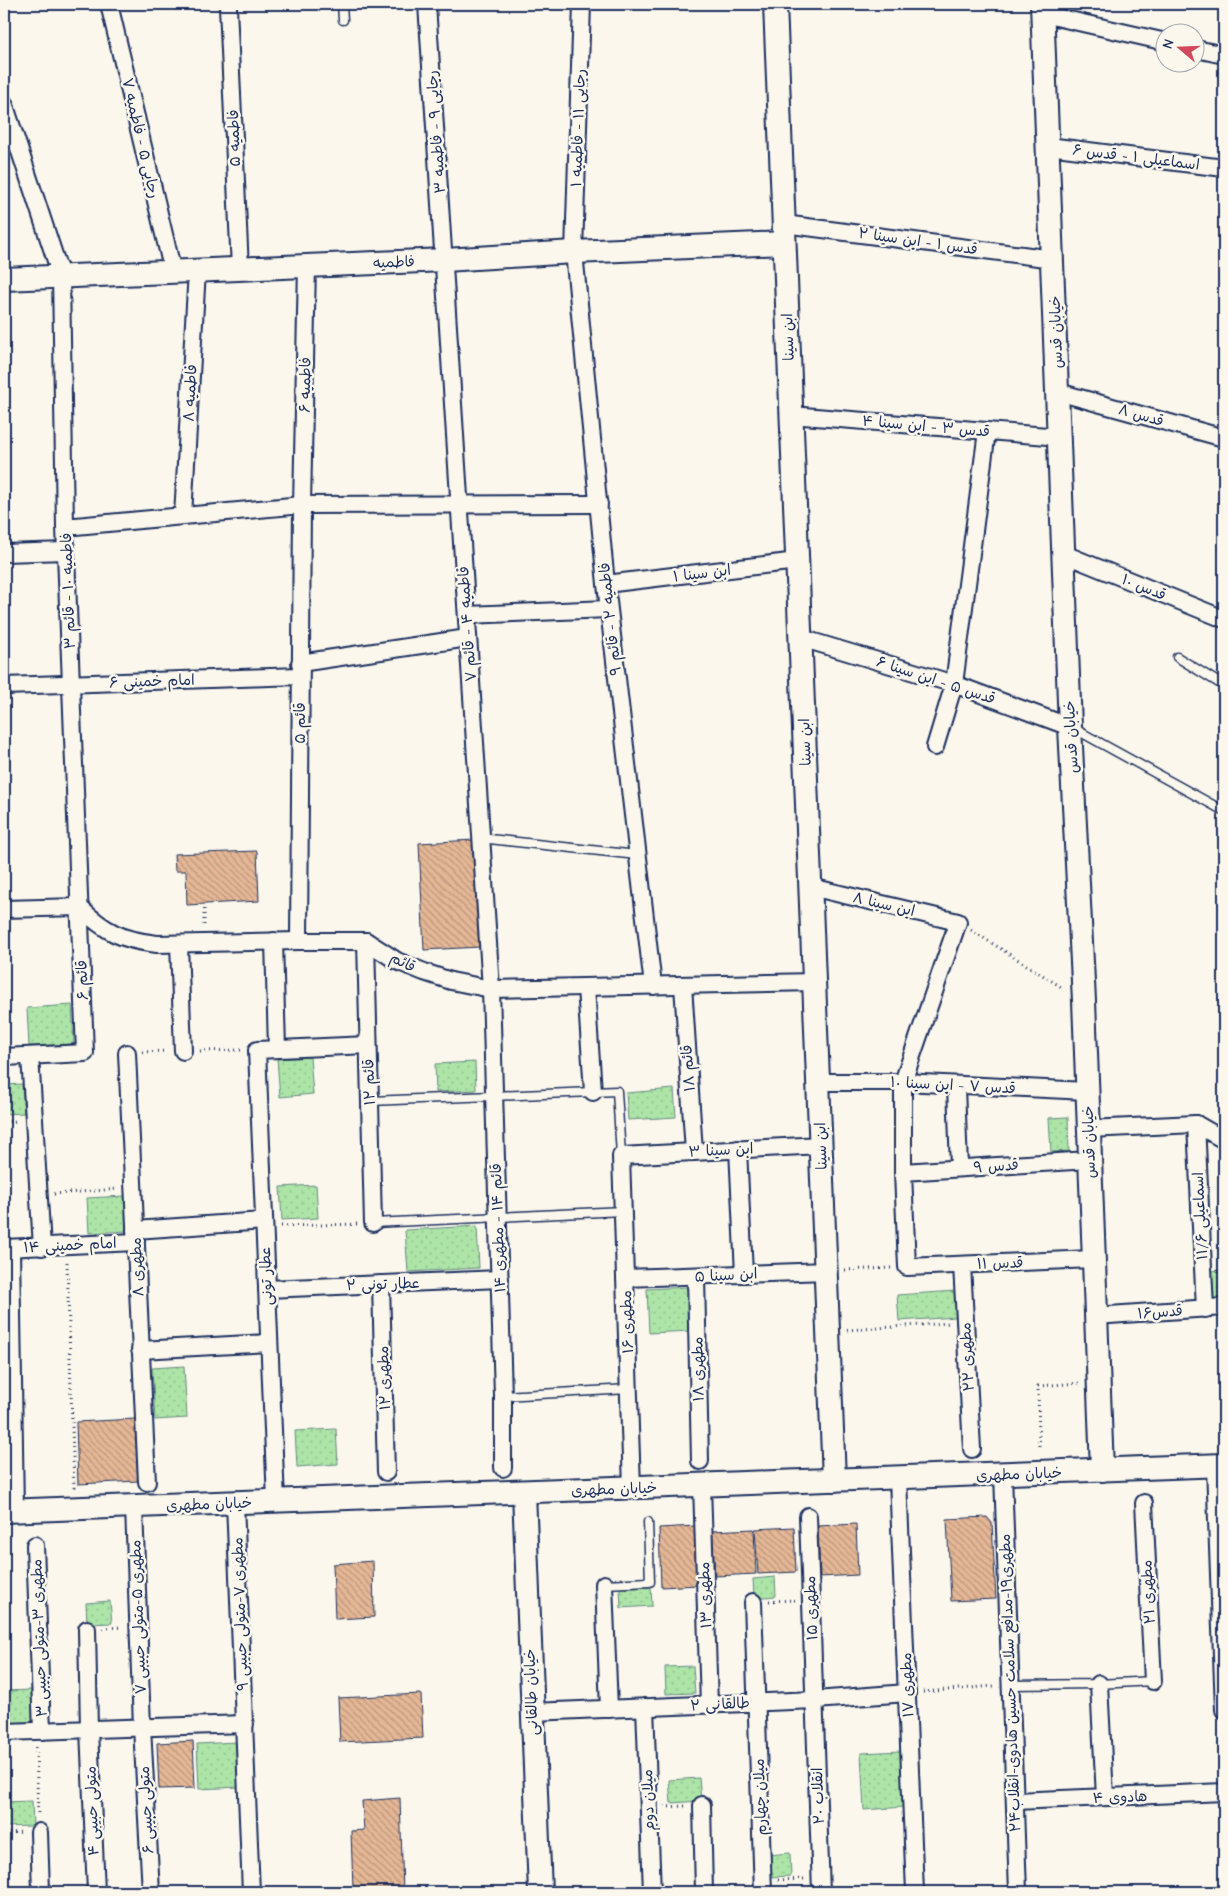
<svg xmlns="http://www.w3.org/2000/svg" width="1228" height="1896" font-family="'Comic Neue','Playpen Sans Arabic',sans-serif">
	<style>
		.grass { fill: url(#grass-dots); stroke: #648a82 }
		.building { fill: url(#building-back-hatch); stroke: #1b2f5e }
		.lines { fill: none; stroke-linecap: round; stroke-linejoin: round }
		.lane-casing { stroke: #1b2f5e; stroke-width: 11 }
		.street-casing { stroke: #1b2f5e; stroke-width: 20 }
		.secondary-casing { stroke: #1b2f5e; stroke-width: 26 }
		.path { stroke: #1b2f5e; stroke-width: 3; stroke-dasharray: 1 4; stroke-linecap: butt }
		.lane { stroke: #fbf7ec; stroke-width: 8 }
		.street { stroke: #fbf7ec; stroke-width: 16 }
		.secondary { stroke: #fbf7ec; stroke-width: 22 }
		.labels { text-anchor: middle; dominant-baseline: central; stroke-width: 5; stroke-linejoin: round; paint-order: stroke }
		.street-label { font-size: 15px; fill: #1b2f5e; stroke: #fbf7ec }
	</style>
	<defs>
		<pattern id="grass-dots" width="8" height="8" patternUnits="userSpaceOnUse" patternTransform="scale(1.25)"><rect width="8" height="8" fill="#ade4a7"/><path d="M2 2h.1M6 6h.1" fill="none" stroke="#94c492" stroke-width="1.8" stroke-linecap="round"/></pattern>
		<pattern id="building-back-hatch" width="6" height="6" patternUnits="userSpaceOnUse" patternTransform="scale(1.25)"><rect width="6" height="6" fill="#e5b795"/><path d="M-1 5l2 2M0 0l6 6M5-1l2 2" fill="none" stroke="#b9957d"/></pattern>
	</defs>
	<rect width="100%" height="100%" fill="#fbf7ec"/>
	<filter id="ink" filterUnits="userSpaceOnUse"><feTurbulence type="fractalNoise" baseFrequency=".02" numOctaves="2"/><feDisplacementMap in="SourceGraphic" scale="10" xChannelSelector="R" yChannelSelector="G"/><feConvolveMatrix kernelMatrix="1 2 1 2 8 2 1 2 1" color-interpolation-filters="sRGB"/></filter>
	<g filter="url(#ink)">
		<!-- grass -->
		<g class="grass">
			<polygon points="72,1005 74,1044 29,1046 27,1008"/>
			<polygon points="310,1057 313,1094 280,1097 277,1059"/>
			<polygon points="475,1062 476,1090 436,1092 435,1064"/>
			<polygon points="22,1084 24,1113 4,1114 4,1085"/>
			<polygon points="674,1089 676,1117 628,1120 626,1093"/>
			<polygon points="1068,1117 1069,1151 1051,1152 1049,1118"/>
			<polygon points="316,1185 318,1218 282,1220 280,1187"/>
			<polygon points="125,1196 127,1231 89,1233 87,1198"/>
			<polygon points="477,1226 479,1268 408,1272 405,1230"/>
			<polygon points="1224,1270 1224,1299 1211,1300 1209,1271"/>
			<polygon points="690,1287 691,1331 649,1333 647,1289"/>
			<polygon points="955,1291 956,1317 899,1321 897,1295"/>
			<polygon points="184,1366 187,1418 155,1420 152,1368"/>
			<polygon points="336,1429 338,1464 297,1467 295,1431"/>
			<polygon points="775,1577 776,1596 754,1598 753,1579"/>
			<polygon points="651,1587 652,1606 621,1608 620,1589"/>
			<polygon points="110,1601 112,1623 87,1624 86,1603"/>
			<polygon points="693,1666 695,1693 666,1694 665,1667"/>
			<polygon points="31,1690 33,1724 4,1726 4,1691"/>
			<polygon points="237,1742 240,1787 199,1789 197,1744"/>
			<polygon points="901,1751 904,1807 864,1810 861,1753"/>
			<polygon points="699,1778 701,1801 671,1803 669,1780"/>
			<polygon points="32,1801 33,1826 4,1827 4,1802"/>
			<polygon points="790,1853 791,1876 770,1877 768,1855"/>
		</g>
		<!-- building -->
		<g class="building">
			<polygon points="474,840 480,947 424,950 419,843"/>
			<polygon points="257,851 259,901 187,905 186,871 175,871 174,854"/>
			<polygon points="135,1419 138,1481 78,1484 76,1422"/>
			<polygon points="987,1517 992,1523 996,1599 951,1601 947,1519"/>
			<polygon points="856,1524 858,1575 820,1577 818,1526"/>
			<polygon points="695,1526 698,1585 661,1587 659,1528"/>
			<polygon points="794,1527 796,1572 758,1574 755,1529"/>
			<polygon points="754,1529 756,1574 715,1576 712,1531"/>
			<polygon points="373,1561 374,1617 335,1619 333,1564"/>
			<polygon points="421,1694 423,1738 340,1742 338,1698"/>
			<polygon points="193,1741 195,1788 159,1789 157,1743"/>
			<polygon points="400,1798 403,1892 363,1892 363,1888 353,1889 351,1831 364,1830 362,1801"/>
		</g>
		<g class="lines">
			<defs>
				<g id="lane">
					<polyline points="342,4 343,20"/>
					<polyline points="1177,657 1224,686"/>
					<polyline points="1075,729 1224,811"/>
					<polyline points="480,838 637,855"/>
					<polyline points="370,1101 617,1091 621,1156"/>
					<polyline points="373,1223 623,1211"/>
					<polyline points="503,1396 629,1389"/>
					<polyline points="604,1584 650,1582 648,1522"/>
					<polyline points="1010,1685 1099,1684 1153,1681"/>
				</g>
				<g id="street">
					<polyline points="109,4 173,272"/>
					<polyline points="427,4 491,989 503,1396 503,1468"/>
					<polyline points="582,4 574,252 606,584 653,986"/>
					<polyline points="228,7 240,269"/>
					<polyline points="1043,14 1166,42"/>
					<polyline points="1196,49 1224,55"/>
					<polyline points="4,103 61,276 65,527 85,1053 4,1057"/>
					<polyline points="1048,146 1224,168"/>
					<polyline points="784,224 1053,259"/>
					<polyline points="1058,392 1224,438"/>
					<polyline points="791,415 1060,437"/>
					<polyline points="183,516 197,270"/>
					<polyline points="65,527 302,505 599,504"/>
					<polyline points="4,553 66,551"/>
					<polyline points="1064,554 1224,619"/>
					<polyline points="606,584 797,561"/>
					<polyline points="467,615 608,609"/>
					<polyline points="801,638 954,684 1070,727"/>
					<polyline points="300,663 468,638"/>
					<polyline points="4,686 300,676"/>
					<polyline points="935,747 954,684 987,431"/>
					<polyline points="811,887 958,922 903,1082 903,1172 907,1267 1093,1259"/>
					<path d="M4 909 79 907C106 932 121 940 157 944L299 941H366L397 961 424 972 451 981 491 989 815 982"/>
					<polyline points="274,941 277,1049"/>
					<polyline points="299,941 302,505 307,265"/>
					<polyline points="366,941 373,1223"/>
					<polyline points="179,944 183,1051"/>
					<polyline points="683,985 694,1152"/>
					<polyline points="586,987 593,1092"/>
					<polyline points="127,1053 147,1482"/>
					<polyline points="30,1056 42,1247"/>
					<polyline points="819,1082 903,1082 1087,1091"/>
					<polyline points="956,1086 959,1168"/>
					<polyline points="1196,1124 1205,1309"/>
					<polyline points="1196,1124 1224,1140"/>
					<polyline points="1088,1129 1196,1124"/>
					<polyline points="738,1149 744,1274"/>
					<polyline points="903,1172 1089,1160"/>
					<polyline points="135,1230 264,1221"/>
					<polyline points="4,1248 136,1242"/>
					<polyline points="11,1248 15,1511"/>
					<polyline points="962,1265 972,1449"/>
					<polyline points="696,1277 700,1461"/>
					<polyline points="625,1278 827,1271"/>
					<polyline points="381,1284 386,1472"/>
					<polyline points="267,1289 500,1279"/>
					<polyline points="1095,1316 1224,1307"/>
					<polyline points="140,1350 269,1343"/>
					<polyline points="1215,1466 1224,1710"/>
					<polyline points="1003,1474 1018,1892"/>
					<polyline points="898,1478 915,1892"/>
					<polyline points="702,1485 709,1705"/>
					<polyline points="632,1488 621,1156 821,1145"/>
					<polyline points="276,1501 257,1050 368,1045"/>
					<polyline points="235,1503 251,1892"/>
					<polyline points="1144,1503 1153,1681"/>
					<polyline points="134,1507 142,1727 151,1892"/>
					<polyline points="808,1516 821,1892"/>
					<polyline points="35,1545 42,1731"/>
					<polyline points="604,1584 609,1709"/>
					<polyline points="753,1602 763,1892"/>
					<polyline points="87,1629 89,1729 96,1892"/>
					<polyline points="1099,1684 1105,1797"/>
					<polyline points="645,1707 652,1892"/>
					<polyline points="532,1712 815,1700 907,1693"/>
					<polyline points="4,1732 245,1724"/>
					<polyline points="1015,1801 1224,1792"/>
					<polyline points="702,1805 704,1892"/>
					<polyline points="39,1832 41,1892"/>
				</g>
				<g id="secondary">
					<polyline points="775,4 834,1480"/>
					<polyline points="1042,4 1070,727 1084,1001 1102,1470"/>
					<polyline points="4,279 445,260 574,252 784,243"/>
					<polyline points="524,1492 540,1892"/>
					<polyline points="4,1511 1224,1465"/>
				</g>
			</defs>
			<!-- lane casing -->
			<use href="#lane" class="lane-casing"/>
			<!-- street casing -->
			<use href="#street" class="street-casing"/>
			<!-- secondary casing -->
			<use href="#secondary" class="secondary-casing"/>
			<!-- path -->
			<g class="path">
				<polyline points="204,909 204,928"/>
				<polyline points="971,930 1063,988"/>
				<polyline points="200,1051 241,1050"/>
				<polyline points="142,1052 166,1051"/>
				<polyline points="4,1122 18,1121"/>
				<polyline points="54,1194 118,1189"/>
				<polyline points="281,1226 357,1224"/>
				<polyline points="67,1262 74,1488"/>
				<polyline points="845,1270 891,1268"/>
				<polyline points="847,1330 950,1323"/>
				<polyline points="1039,1446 1038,1386 1080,1383"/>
				<polyline points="769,1601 795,1600"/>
				<polyline points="103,1628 122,1627"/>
				<polyline points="923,1692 994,1686"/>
				<polyline points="36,1747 38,1816"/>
				<polyline points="664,1807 686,1806"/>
				<polyline points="4,1833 23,1832"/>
				<polyline points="778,1880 804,1879"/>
			</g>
			<!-- lane -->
			<use href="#lane" class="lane"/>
			<!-- street -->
			<use href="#street" class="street"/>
			<!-- secondary -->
			<use href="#secondary" class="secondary"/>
		</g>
	</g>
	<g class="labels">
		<!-- street labels -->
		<g class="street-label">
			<text transform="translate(578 128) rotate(-88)">رجایی ۱۱ - فاطمیه ۱</text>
			<text transform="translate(436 132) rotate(-94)">رجایی ۹ - فاطمیه ۳</text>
			<text transform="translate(141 138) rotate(77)">رجایی ۵ - فاطمیه ۷</text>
			<text transform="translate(234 138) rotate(-92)">فاطمیه ۵</text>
			<text transform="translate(1136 157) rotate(7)">اسماعیلی ۱ - قدس ۶</text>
			<text transform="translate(918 241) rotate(8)">قدس ۱ - ابن سینا ۲</text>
			<text transform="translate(394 262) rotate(-2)">فاطمیه</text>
			<text transform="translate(1056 332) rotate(-92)">خیابان قدس</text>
			<text transform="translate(788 337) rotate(-92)">ابن سینا</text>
			<text transform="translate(305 385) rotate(-89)">فاطمیه ۶</text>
			<text transform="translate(190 393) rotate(-87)">فاطمیه ۸</text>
			<text transform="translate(1141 415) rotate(16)">قدس ۸</text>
			<text transform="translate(926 426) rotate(5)">قدس ۳ - ابن سینا ۴</text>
			<text transform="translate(702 573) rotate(-7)">ابن سینا ۱</text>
			<text transform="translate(1144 587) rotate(22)">قدس ۱۰</text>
			<text transform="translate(68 591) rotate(-92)">فاطمیه ۱۰ - قائم ۳</text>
			<text transform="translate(610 619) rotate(-96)">فاطمیه ۲ - قائم ۹</text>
			<text transform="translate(467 624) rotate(-94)">فاطمیه ۴ - قائم ۷</text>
			<text transform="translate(936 680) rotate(18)">قدس ۵ - ابن سینا ۶</text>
			<text transform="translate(152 681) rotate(-2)">امام خمینی ۶</text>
			<text transform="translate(300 723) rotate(-90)">قائم ۵</text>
			<text transform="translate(1071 737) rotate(-93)">خیابان قدس</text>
			<text transform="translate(805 742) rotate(-92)">ابن سینا</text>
			<text transform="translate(884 904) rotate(13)">ابن سینا ۸</text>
			<text transform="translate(403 962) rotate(27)">قائم</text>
			<text transform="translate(82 980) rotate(-92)">قائم ۶</text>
			<text transform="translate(688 1068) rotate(-94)">قائم ۱۸</text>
			<text transform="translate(369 1082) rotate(-92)">قائم ۱۲</text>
			<text transform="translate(953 1085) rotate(3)">قدس ۷ - ابن سینا ۱۰</text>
			<text transform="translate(1089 1142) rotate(-92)">خیابان قدس</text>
			<text transform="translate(821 1146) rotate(-92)">ابن سینا</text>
			<text transform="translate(721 1150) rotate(-3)">ابن سینا ۳</text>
			<text transform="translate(996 1166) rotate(-4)">قدس ۹</text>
			<text transform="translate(1200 1216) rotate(-93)">اسماعیلی ۱۱/۶</text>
			<text transform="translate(498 1228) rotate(-92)">قائم ۱۴ - مطهری ۱۴</text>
			<text transform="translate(70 1245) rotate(-3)">امام خمینی ۱۴</text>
			<text transform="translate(1000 1263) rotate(-2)">قدس ۱۱</text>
			<text transform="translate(137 1267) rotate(-93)">مطهری ۸</text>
			<text transform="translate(726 1275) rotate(-3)">ابن سینا ۵</text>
			<text transform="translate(266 1276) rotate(-92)">عطار تونی</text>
			<text transform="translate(383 1284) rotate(-2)">عطار تونی ۲</text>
			<text transform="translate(1160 1312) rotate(-4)">قدس۱۶</text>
			<text transform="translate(627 1322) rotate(-92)">مطهری ۱۶</text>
			<text transform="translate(967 1357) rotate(-93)">مطهری ۲۲</text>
			<text transform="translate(698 1369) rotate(-91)">مطهری ۱۸</text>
			<text transform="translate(384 1378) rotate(-92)">مطهری ۱۲</text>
			<text transform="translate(1019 1474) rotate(-2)">خیابان مطهری</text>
			<text transform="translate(614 1489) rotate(-2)">خیابان مطهری</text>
			<text transform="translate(209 1504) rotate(-2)">خیابان مطهری</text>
			<text transform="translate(1148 1592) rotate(-93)">مطهری ۲۱</text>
			<text transform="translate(705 1595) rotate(-92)">مطهری ۱۳</text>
			<text transform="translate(811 1608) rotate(-92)">مطهری ۱۵</text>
			<text transform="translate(240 1614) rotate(-92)">مطهری ۷-متولی حبیبی ۹</text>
			<text transform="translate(138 1617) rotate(-92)">مطهری ۵-متولی حبیبی ۷</text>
			<text transform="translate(39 1638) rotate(-92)">مطهری ۳-متولی حبیبی ۳</text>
			<text transform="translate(1010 1683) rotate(-92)">مطهری۱۹-مدافع سلامت حسین هادوی-انقلاب۲۴</text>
			<text transform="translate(907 1685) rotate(-92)">مطهری ۱۷</text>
			<text transform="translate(531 1692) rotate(-92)">خیابان طالقانی</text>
			<text transform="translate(720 1704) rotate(-3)">طالقانی ۲</text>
			<text transform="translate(818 1796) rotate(-92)">انقلاب ۲۰</text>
			<text transform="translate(760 1797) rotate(-92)">میلان چهارم</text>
			<text transform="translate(1120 1797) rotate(-2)">هادوی ۴</text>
			<text transform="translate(648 1800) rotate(-92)">میلان دوم</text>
			<text transform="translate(146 1810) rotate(-93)">متولی حبیبی ۶</text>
			<text transform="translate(92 1811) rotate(-92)">متولی حبیبی ۴</text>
		</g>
	</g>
	<!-- margin -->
	<rect width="1228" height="1896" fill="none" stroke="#fbf7ec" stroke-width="20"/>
	<rect x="10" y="10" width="1208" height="1876" fill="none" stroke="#1b2f5e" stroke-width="2" filter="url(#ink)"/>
	<!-- north arrow -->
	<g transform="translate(1180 48) rotate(289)"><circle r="24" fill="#fbf7ec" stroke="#a1a7b3"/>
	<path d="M0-4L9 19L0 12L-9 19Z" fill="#d1495b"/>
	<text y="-8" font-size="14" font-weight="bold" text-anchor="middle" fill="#1b2f5e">N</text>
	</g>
</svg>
